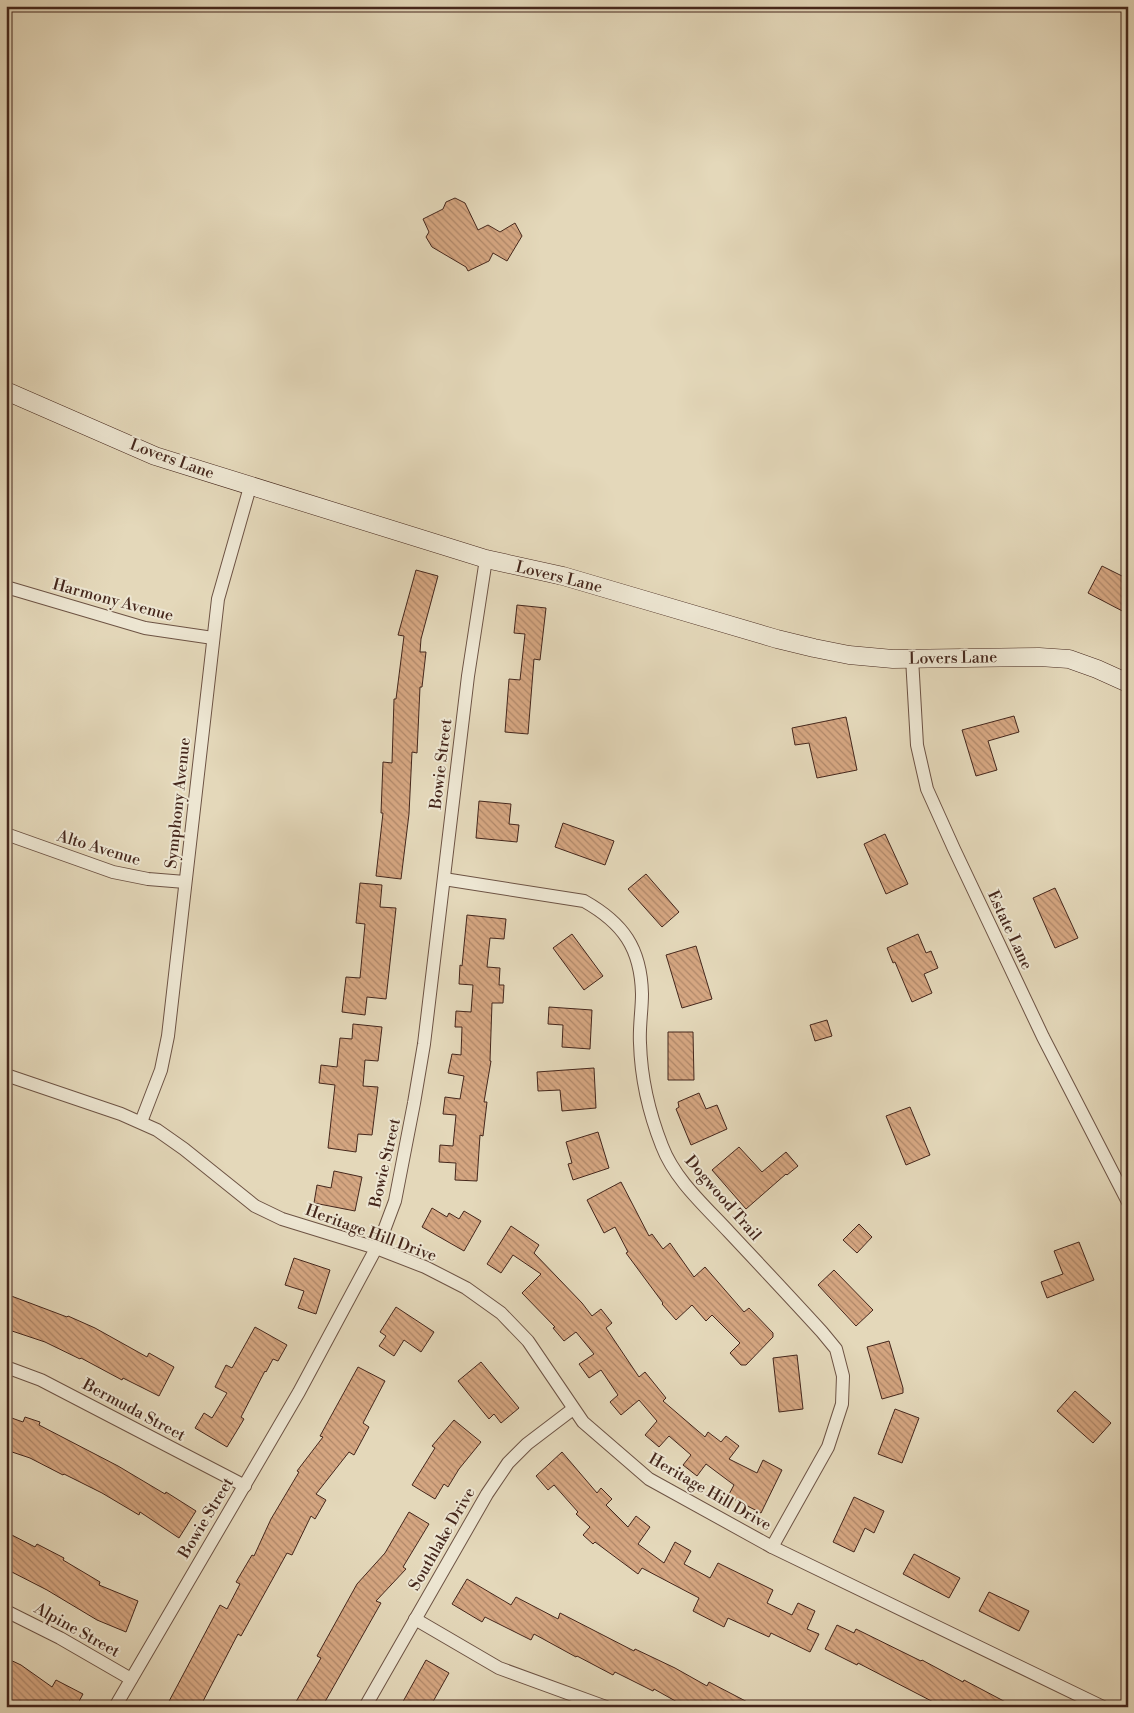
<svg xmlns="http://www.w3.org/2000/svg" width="1134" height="1713" font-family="'Libre Bodoni',serif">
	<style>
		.building { fill: url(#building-back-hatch); stroke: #45271c }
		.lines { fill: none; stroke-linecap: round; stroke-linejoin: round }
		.street-casing { stroke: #6d5344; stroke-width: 14 }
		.secondary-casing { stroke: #45271c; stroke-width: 19 }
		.street { stroke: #ede6d2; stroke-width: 12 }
		.secondary { stroke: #ede6d2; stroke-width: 18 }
		.labels { text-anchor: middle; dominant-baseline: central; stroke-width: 4; stroke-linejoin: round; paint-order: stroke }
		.street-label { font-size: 16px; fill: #45271c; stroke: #ede6d2 }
	</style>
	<defs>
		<pattern id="building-back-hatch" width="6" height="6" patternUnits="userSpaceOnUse" patternTransform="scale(1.25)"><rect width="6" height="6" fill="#d5a681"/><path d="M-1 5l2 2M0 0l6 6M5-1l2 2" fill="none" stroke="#af8769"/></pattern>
	</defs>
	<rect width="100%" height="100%" fill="#e4d8ba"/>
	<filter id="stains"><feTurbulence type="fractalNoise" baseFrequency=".004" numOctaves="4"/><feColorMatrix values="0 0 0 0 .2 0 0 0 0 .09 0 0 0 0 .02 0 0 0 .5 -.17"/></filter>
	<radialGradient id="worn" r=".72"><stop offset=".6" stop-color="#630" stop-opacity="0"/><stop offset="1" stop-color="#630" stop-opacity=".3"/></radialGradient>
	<!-- building -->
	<g class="building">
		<polygon points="455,198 465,203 478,230 488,225 500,232 515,223 522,236 507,261 493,253 489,261 468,271 466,267 432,247 426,237 429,232 423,219 443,209 446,202"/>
		<polygon points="1102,566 1128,579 1128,614 1088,593"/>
		<polygon points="416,570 438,576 421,639 420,652 426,652 422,687 420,687 417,753 412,752 409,814 401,879 376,876 383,813 381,813 383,762 392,763 394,699 396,699 404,636 398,635"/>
		<polygon points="517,605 546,608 540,660 534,659 528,734 505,732 509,679 520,680 525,634 514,633"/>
		<polygon points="1014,716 1019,732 988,741 997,770 976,776 962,730"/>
		<polygon points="846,717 857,770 817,778 809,743 795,745 792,728"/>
		<polygon points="479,801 511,804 509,824 519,825 517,842 476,838"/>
		<polygon points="563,823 614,841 605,865 555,847"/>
		<polygon points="885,834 908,884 886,894 864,844"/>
		<polygon points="646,874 679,912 662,927 628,889"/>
		<polygon points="360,883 382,885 380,907 396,908 386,999 367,997 365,1015 342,1012 346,977 360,978 365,924 356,923"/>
		<polygon points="1055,888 1078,938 1055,948 1033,898"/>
		<polygon points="467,915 506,919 504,939 490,938 487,967 500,968 499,985 504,985 503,1003 492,1003 490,1061 491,1061 484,1102 487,1102 483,1136 480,1135 477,1181 455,1180 456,1163 439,1162 440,1145 453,1146 456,1115 443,1114 445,1097 460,1099 464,1076 448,1073 452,1054 461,1055 462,1027 455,1027 456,1011 471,1012 473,985 459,984 460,965 462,966"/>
		<polygon points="572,934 603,976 584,990 553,948"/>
		<polygon points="918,934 926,953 931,951 938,968 924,974 932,993 912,1002 895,962 893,963 887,948"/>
		<polygon points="696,946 712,999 682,1008 666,955"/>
		<polygon points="549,1007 592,1010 590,1049 562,1047 563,1025 548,1024"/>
		<polygon points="827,1020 832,1036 815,1041 810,1025"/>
		<polygon points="353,1024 382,1027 378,1061 365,1060 363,1086 378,1087 372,1135 358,1134 356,1152 328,1148 335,1085 319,1083 321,1065 337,1067 340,1038 352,1039"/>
		<polygon points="668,1032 693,1032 694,1080 668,1080"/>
		<polygon points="594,1068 596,1108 562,1111 560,1090 538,1091 537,1072"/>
		<polygon points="699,1093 706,1109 717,1105 727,1129 691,1145 676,1109 679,1107 678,1102"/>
		<polygon points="910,1107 930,1155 906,1165 886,1116"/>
		<polygon points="598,1132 609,1168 573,1180 568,1164 572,1163 566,1142"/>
		<polygon points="739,1147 762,1172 786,1152 798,1166 787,1175 786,1174 746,1209 712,1170"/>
		<polygon points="334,1171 362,1177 355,1211 314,1203 317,1185 331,1188"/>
		<polygon points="621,1182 649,1236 652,1234 663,1249 670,1243 694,1277 705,1267 744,1312 749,1308 773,1333 773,1337 746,1365 741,1365 730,1353 740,1343 712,1315 706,1321 692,1305 676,1320 662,1304 663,1303 626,1253 628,1252 615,1227 604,1233 587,1200"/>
		<polygon points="432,1208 447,1217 449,1213 459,1219 464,1211 481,1221 464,1251 422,1227"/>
		<polygon points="859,1224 872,1237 857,1253 843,1240"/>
		<polygon points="511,1226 539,1245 534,1253 582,1303 592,1316 601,1309 612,1323 606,1328 639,1377 645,1372 666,1398 663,1401 705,1437 708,1432 721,1442 726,1436 739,1446 729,1459 757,1473 763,1460 782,1470 761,1513 728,1496 734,1485 706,1464 697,1476 683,1465 691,1455 669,1436 659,1447 645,1435 657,1421 639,1400 621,1415 610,1402 618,1395 601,1370 589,1378 579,1364 594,1354 576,1332 564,1341 553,1328 555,1327 522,1293 541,1274 513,1255 501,1273 487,1264"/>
		<polygon points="1079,1242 1094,1280 1047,1298 1041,1282 1063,1274 1054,1251"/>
		<polygon points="294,1258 330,1270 316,1314 298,1308 304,1291 285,1285"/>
		<polygon points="834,1270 873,1310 856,1326 818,1285"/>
		<polygon points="6,1294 67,1317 68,1316 95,1328 147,1357 149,1353 174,1367 159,1396 123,1378 122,1380 81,1358 80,1359 45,1342 6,1329"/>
		<polygon points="396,1307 434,1332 421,1352 404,1340 394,1356 379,1346 386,1336 380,1332"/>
		<polygon points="255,1327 287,1345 278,1361 273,1359 266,1372 265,1371 241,1417 244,1419 227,1447 195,1428 204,1413 212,1418 227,1393 215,1387 226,1365 232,1368"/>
		<polygon points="889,1341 903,1388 903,1393 882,1399 867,1347"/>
		<polygon points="797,1355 803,1409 779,1412 773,1358"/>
		<polygon points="481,1362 519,1408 501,1423 494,1414 489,1419 458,1381"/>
		<polygon points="358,1367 385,1381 363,1423 369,1427 354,1455 349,1452 316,1494 326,1500 315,1519 311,1516 292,1555 287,1553 241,1636 238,1634 200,1707 166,1707 220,1605 227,1609 240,1584 236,1582 252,1555 254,1556 271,1519 299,1472 297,1471 323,1437 320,1436"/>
		<polygon points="1075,1391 1111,1423 1093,1443 1057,1411"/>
		<polygon points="895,1409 919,1418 902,1463 878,1454"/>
		<polygon points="6,1416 23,1422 25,1417 40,1422 39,1425 118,1466 165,1494 166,1492 196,1511 179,1538 140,1512 139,1515 102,1493 64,1474 63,1475 30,1458 6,1450"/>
		<polygon points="454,1420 481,1442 459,1469 448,1487 444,1484 435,1499 412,1485 435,1448 432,1446"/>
		<polygon points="562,1452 597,1493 601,1488 612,1499 606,1505 628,1527 636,1516 650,1527 638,1544 664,1563 675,1542 691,1551 684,1564 710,1578 718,1563 773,1590 767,1603 792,1615 798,1603 815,1611 807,1629 819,1634 810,1652 771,1633 769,1637 728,1618 724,1627 693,1611 699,1598 642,1568 638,1574 595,1542 593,1544 583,1535 590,1527 576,1514 578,1512 554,1485 548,1490 536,1476"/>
		<polygon points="854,1497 884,1511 874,1533 865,1528 854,1552 833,1542"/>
		<polygon points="409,1512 429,1524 403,1567 406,1569 376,1601 381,1603 322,1707 293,1707 321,1658 317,1656 357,1584 385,1553"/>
		<polygon points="6,1532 35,1547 37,1544 64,1558 63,1560 100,1582 99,1585 138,1601 126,1632 97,1620 47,1590 6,1569"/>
		<polygon points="914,1554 960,1578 949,1598 903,1574"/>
		<polygon points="467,1579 511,1605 516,1597 558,1619 560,1613 634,1651 635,1649 675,1668 707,1686 709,1682 757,1707 686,1707 654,1689 653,1691 615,1672 613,1675 577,1656 576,1657 534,1634 531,1640 485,1617 482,1622 452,1604"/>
		<polygon points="989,1592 1029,1611 1019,1631 979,1611"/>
		<polygon points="837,1625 854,1633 856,1629 921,1661 922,1660 963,1682 964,1680 1015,1707 943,1707 858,1663 857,1665 825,1649"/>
		<polygon points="6,1658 21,1665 52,1687 56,1680 83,1694 76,1707 20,1707 6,1697"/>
		<polygon points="426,1660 449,1673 430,1707 400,1707"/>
	</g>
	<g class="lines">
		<defs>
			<g id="street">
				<polyline points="6,587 145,628 213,638"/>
				<polyline points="912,658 917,745 927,789 954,849 1043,1037 1128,1202"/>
				<polyline points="6,834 113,872 148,879 185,882"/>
				<path d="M444 879 584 901C623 923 641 948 642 994 642 1010 639 1027 640 1043 641 1078 649 1113 662 1146 675 1180 705 1206 729 1232 760 1265 791 1298 822 1332L836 1349 843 1376 842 1404 828 1447 772 1547"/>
				<polyline points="6,1075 121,1114 157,1130 184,1149 255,1206 282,1219 376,1248 425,1267 466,1288 501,1313 528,1341 583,1422 649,1479 772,1547 1103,1707"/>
				<polyline points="141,1122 161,1070 168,1036 218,599 250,487"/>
				<polyline points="6,1367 41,1380 245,1486"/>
				<polyline points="6,1611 60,1638 131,1679"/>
				<polyline points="415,1619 499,1668 606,1707"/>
				<polyline points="115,1707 299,1392 380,1241 395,1201 414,1103 424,1044 468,676 486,559"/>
				<polyline points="365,1707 487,1494 508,1463 527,1444 573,1409"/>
			</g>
			<polyline id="secondary" points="6,391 155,456 486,559 563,576 777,639 814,648 849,655 893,659 1039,657 1069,659 1097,669 1128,683"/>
		</defs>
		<!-- street casing -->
		<use href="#street" class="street-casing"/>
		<!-- secondary casing -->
		<use href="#secondary" class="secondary-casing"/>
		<!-- street -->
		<use href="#street" class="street"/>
		<!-- secondary -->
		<use href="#secondary" class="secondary"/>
	</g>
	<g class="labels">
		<!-- street labels -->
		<g class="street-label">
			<text transform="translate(172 459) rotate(20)">Lovers Lane</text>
			<text transform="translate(559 577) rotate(14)">Lovers Lane</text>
			<text transform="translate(113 600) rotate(15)">Harmony Avenue</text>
			<text transform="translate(953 658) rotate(-1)">Lovers Lane</text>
			<text transform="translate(441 764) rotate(-83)">Bowie Street</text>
			<text transform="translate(178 803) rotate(-84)">Symphony Avenue</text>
			<text transform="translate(99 848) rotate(17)">Alto Avenue</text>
			<text transform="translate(1010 930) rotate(65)">Estate Lane</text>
			<text transform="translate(385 1163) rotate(-77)">Bowie Street</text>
			<text transform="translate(723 1198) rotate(49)">Dogwood Trail</text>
			<text transform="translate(371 1233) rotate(20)">Heritage Hill Drive</text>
			<text transform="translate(134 1410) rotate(28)">Bermuda Street</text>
			<text transform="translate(710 1492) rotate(30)">Heritage Hill Drive</text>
			<text transform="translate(206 1518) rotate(-59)">Bowie Street</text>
			<text transform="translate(442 1539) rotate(-60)">Southlake Drive</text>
			<text transform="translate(77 1630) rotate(29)">Alpine Street</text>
		</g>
	</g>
	<!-- margin -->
	<rect width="1134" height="1713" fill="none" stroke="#e4d8ba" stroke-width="25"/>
	<rect x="8" y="8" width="1119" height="1698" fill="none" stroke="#45271c" stroke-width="2.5"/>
	<rect x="12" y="12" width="1109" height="1688" fill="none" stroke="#45271c"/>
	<rect width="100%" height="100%" filter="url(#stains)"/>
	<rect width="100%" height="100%" fill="url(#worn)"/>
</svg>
